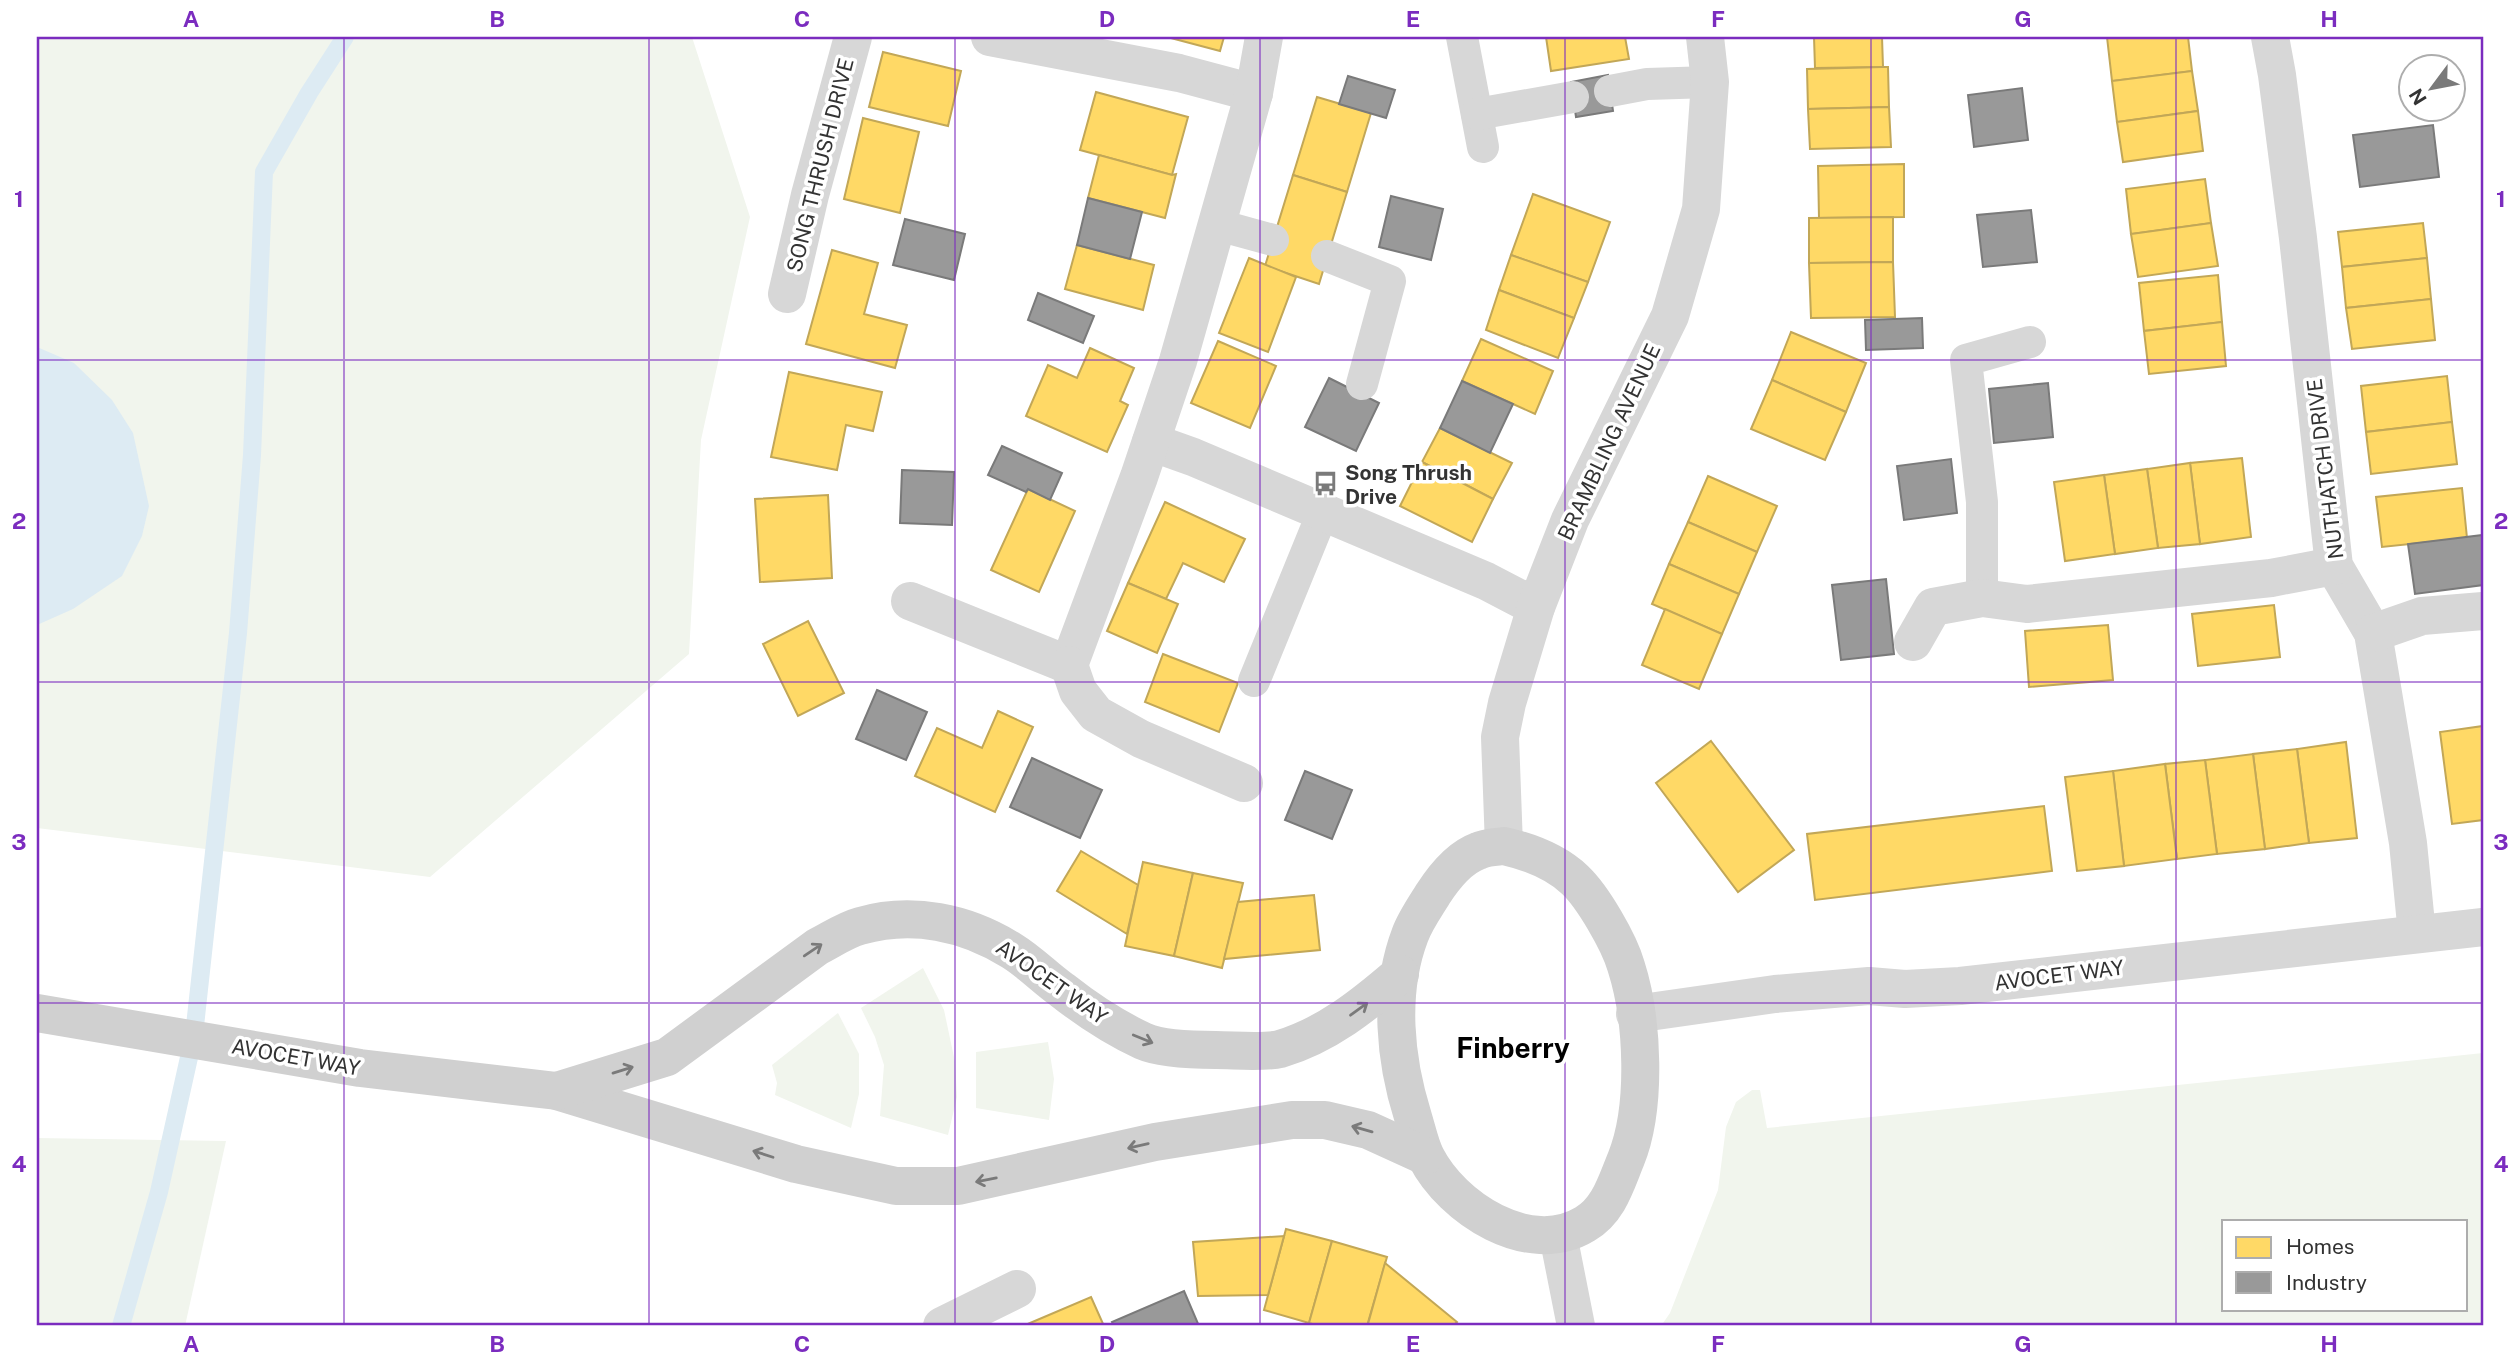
<svg xmlns="http://www.w3.org/2000/svg" width="2520" height="1363" font-family="'Public Sans',sans-serif">
	<style>
		.green { fill: #f1f5ed; fill-rule: evenodd }
		.water { fill: #ddebf3 }
		.homes { fill: #ffd966; stroke: #c2a757; stroke-width: 2 }
		.industry { fill: #999; stroke: #7a7a7a; stroke-width: 2 }
		.lines { fill: none; stroke-linecap: round; stroke-linejoin: round }
		.stream { stroke: #ddebf3; stroke-width: 18 }
		.lane { stroke: #d7d7d7; stroke-width: 32 }
		.street { stroke: #d7d7d7; stroke-width: 38 }
		.secondary { stroke: #d0d0d0; stroke-width: 38 }
		.oneway { stroke: #7a7a7a }
		.grid { fill: none; stroke: #7b2cbf; stroke-width: 2; stroke-opacity: 0.55 }
		.labels { text-anchor: middle; dominant-baseline: central; stroke-width: 7; stroke-linejoin: round; paint-order: stroke }
		.street-label { font-size: 21px; fill: #333; stroke: #fff }
		.poi-label { font-size: 21px; font-weight: bold; fill: #333; stroke: #fff; text-anchor: start }
		.district-label { font-size: 28px; font-weight: bold; fill: #000; stroke: #fff }
		.neatline { fill: none; stroke: #7b2cbf; stroke-width: 2.5 }
		.grid-label { font-size: 23px; text-anchor: middle; font-weight: bold; fill: #7b2cbf }
	</style>
	<rect width="100%" height="100%" fill="#fff"/>
	<!-- green -->
	<g class="green">
		<polygon points="37,37 692,37 750,217 701,440 689,654 430,877 37,828"/>
		<polygon points="923,968 944,1010 955,1062 957,1097 948,1135 880,1116 884,1065 875,1037 861,1008"/>
		<polygon points="838,1013 859,1054 859,1094 851,1128 775,1095 777,1083 772,1065"/>
		<polygon points="1048,1042 1054,1079 1049,1120 976,1108 976,1052"/>
		<path d="M2483 1053V1326H1661L1670 1313 1718 1190 1726 1127 1736 1102 1752 1090H1760L1767 1128ZM2466 1221V1309H2224V1221Z"/>
		<polygon points="37,1138 226,1141 185,1326 37,1326"/>
	</g>
	<!-- water -->
	<polygon class="water" points="37,347 74,363 112,400 133,433 149,506 142,536 122,576 73,609 37,625"/>
	<!-- homes -->
	<g class="homes">
		<polygon points="1167,37 1224,37 1220,51"/>
		<polygon points="1546,37 1625,37 1629,59 1551,71"/>
		<polygon points="1814,37 1882,37 1883,67 1815,68"/>
		<polygon points="2107,37 2188,37 2192,71 2112,81"/>
		<polygon points="883,52 961,71 948,126 869,107"/>
		<polygon points="1883,67 1888,67 1889,107 1808,109 1807,69"/>
		<polygon points="2192,71 2198,111 2117,122 2112,81"/>
		<polygon points="1096,92 1188,117 1172,175 1080,150"/>
		<polygon points="1317,97 1371,113 1347,192 1293,175"/>
		<polygon points="1889,107 1891,147 1810,149 1808,109"/>
		<polygon points="2198,111 2203,151 2123,162 2117,122"/>
		<polygon points="863,118 919,132 900,213 844,199"/>
		<polygon points="1099,155 1172,175 1176,174 1165,218 1088,198"/>
		<polygon points="1904,164 1904,217 1819,218 1818,166"/>
		<polygon points="1293,175 1347,192 1319,284 1265,266"/>
		<polygon points="2205,179 2211,223 2131,234 2126,189"/>
		<polygon points="1533,194 1610,222 1588,282 1511,255"/>
		<polygon points="1893,217 1893,262 1809,263 1809,218"/>
		<polygon points="2211,223 2218,266 2138,277 2131,234"/>
		<polygon points="2423,223 2427,258 2342,267 2338,232"/>
		<polygon points="1077,245 1154,265 1143,310 1065,289"/>
		<polygon points="832,250 878,263 864,314 907,325 895,368 806,344"/>
		<polygon points="1511,255 1588,282 1574,318 1499,290"/>
		<polygon points="1249,258 1296,277 1268,352 1219,333"/>
		<polygon points="2427,258 2431,299 2346,308 2342,267"/>
		<polygon points="1893,262 1895,317 1811,318 1809,263"/>
		<polygon points="2218,275 2222,322 2144,331 2139,283"/>
		<polygon points="1499,290 1574,318 1558,358 1486,330"/>
		<polygon points="2431,299 2435,340 2352,349 2346,308"/>
		<polygon points="2222,322 2226,366 2149,374 2144,331"/>
		<polygon points="1791,332 1866,363 1846,412 1772,380"/>
		<polygon points="1481,339 1553,371 1535,414 1462,381"/>
		<polygon points="1218,341 1276,366 1250,428 1191,403"/>
		<polygon points="1090,348 1134,368 1120,401 1128,405 1107,452 1026,416 1048,365 1077,378"/>
		<polygon points="789,372 882,392 873,431 846,425 837,470 771,457"/>
		<polygon points="2447,376 2452,422 2366,432 2361,386"/>
		<polygon points="1772,380 1846,412 1825,460 1751,429"/>
		<polygon points="2452,422 2457,464 2371,474 2366,432"/>
		<polygon points="1440,428 1512,463 1493,499 1422,462"/>
		<polygon points="2242,458 2251,537 2200,544 2190,463"/>
		<polygon points="1422,462 1493,499 1472,542 1400,506"/>
		<polygon points="2190,463 2200,544 2158,548 2147,469"/>
		<polygon points="2147,469 2158,548 2115,554 2104,475"/>
		<polygon points="2104,475 2115,554 2065,561 2054,482"/>
		<polygon points="1708,476 1777,506 1757,552 1688,522"/>
		<polygon points="2462,488 2467,538 2382,547 2376,497"/>
		<polygon points="1028,489 1075,511 1039,592 991,570"/>
		<polygon points="828,495 832,578 760,582 755,499"/>
		<polygon points="1165,502 1245,539 1224,582 1183,563 1166,599 1128,583"/>
		<polygon points="1688,522 1757,552 1739,594 1669,564"/>
		<polygon points="1669,564 1739,594 1722,634 1652,604"/>
		<polygon points="1128,583 1178,604 1157,653 1107,631"/>
		<polygon points="2274,605 2280,657 2198,666 2192,614"/>
		<polygon points="1665,609 1722,634 1699,689 1642,665"/>
		<polygon points="808,621 844,693 798,716 763,644"/>
		<polygon points="2108,625 2113,680 2029,687 2025,631"/>
		<polygon points="1163,654 1238,683 1219,732 1145,702"/>
		<polygon points="998,711 1033,727 995,812 915,776 937,728 982,748"/>
		<polygon points="2483,726 2483,820 2452,824 2440,732"/>
		<polygon points="1711,741 1794,850 1738,892 1656,783"/>
		<polygon points="2346,742 2357,838 2309,843 2297,749"/>
		<polygon points="2297,749 2309,843 2265,849 2253,754"/>
		<polygon points="2253,754 2265,849 2217,854 2205,760"/>
		<polygon points="2205,760 2217,854 2177,859 2165,764"/>
		<polygon points="2165,764 2177,859 2124,866 2113,771"/>
		<polygon points="2113,771 2124,866 2077,871 2065,777"/>
		<polygon points="2044,806 2052,871 1815,900 1807,834"/>
		<polygon points="1081,851 1138,885 1127,934 1057,891"/>
		<polygon points="1143,862 1193,873 1174,956 1125,946"/>
		<polygon points="1193,873 1243,883 1222,968 1174,956"/>
		<polygon points="1314,895 1320,950 1224,959 1238,902"/>
		<polygon points="1286,1229 1332,1241 1309,1323 1264,1310"/>
		<polygon points="1284,1236 1268,1295 1198,1296 1193,1242"/>
		<polygon points="1332,1241 1387,1257 1367,1326 1319,1326 1309,1323"/>
		<polygon points="1385,1263 1457,1322 1453,1326 1371,1326 1368,1324"/>
		<polygon points="1091,1297 1104,1326 1023,1326"/>
	</g>
	<!-- industry -->
	<g class="industry">
		<polygon points="1608,75 1613,111 1576,117 1571,82"/>
		<polygon points="1348,76 1395,90 1386,118 1339,104"/>
		<polygon points="2022,88 2028,140 1974,147 1968,95"/>
		<polygon points="2433,125 2439,177 2360,187 2353,135"/>
		<polygon points="1391,196 1443,209 1431,260 1379,247"/>
		<polygon points="1088,198 1142,212 1130,259 1077,245"/>
		<polygon points="2031,210 2037,262 1983,267 1977,215"/>
		<polygon points="905,219 965,234 954,280 893,265"/>
		<polygon points="1038,293 1094,316 1083,343 1028,320"/>
		<polygon points="1922,318 1923,348 1866,350 1865,320"/>
		<polygon points="1329,378 1379,403 1356,451 1305,427"/>
		<polygon points="1462,381 1513,404 1490,453 1440,428"/>
		<polygon points="2048,383 2053,437 1994,443 1989,389"/>
		<polygon points="1002,446 1062,473 1050,500 1028,489 1026,492 988,475"/>
		<polygon points="1951,459 1957,513 1904,520 1897,466"/>
		<polygon points="902,470 954,472 952,525 900,523"/>
		<polygon points="2483,535 2483,585 2415,594 2408,544"/>
		<polygon points="1886,579 1894,654 1841,660 1832,585"/>
		<polygon points="877,690 927,712 906,760 856,739"/>
		<polygon points="1032,758 1102,790 1080,838 1010,807"/>
		<polygon points="1305,771 1352,790 1332,839 1285,820"/>
		<polygon points="1184,1291 1199,1326 1114,1326 1112,1322"/>
	</g>
	<g class="lines">
		<!-- stream -->
		<polyline class="stream" points="121,1326 159,1192 194,1035 238,633 252,455 264,172 309,93 345,37"/>
		<!-- lane -->
		<g class="lane">
			<polyline points="1462,37 1483,147"/>
			<polyline points="1610,91 1647,84 1710,82"/>
			<polyline points="1477,114 1573,97"/>
			<polyline points="1218,225 1273,240"/>
			<polyline points="1327,256 1390,281 1362,384"/>
			<polyline points="1982,598 1982,502 1966,360 2030,342"/>
			<polyline points="1254,681 1323,512"/>
		</g>
		<!-- street -->
		<g class="street">
			<polyline points="990,37 1179,73 1254,93"/>
			<polyline points="2270,37 2277,75 2298,238 2334,566 2373,633 2408,843 2417,934"/>
			<polyline points="787,294 810,195 853,37"/>
			<polyline points="1151,442 1193,457 1486,581 1536,607"/>
			<polyline points="910,601 1069,665 1139,477 1178,361 1254,93 1264,37"/>
			<polyline points="2373,633 2422,616 2483,611"/>
			<polyline points="1913,642 1933,607 1982,598 2027,604 2271,578 2334,566"/>
			<polyline points="1069,665 1078,691 1096,714 1141,739 1244,783"/>
			<polyline points="1504,846 1500,737 1507,703 1536,607 1570,520 1670,316 1701,209 1710,82 1705,37"/>
			<polyline points="1635,1014 1775,994 1869,986 1905,989 1960,986 2483,927"/>
			<polyline points="1558,1235 1576,1326"/>
			<polyline points="942,1326 1017,1289"/>
		</g>
		<!-- secondary -->
		<g class="secondary">
			<path d="M1504 846C1530 852 1555 861 1575 880 1593 897 1619 942 1626 966 1643 1019 1647 1107 1626 1159 1616 1183 1609 1210 1585 1224 1529 1258 1452 1208 1426 1157 1420 1145 1417 1130 1413 1117 1395 1060 1388 993 1410 935 1415 921 1425 907 1433 894 1444 877 1459 858 1478 851 1486 847 1496 847 1504 846Z"/>
			<polyline points="37,1013 360,1068 557,1091 796,1164 896,1186 958,1186 1155,1142 1292,1120 1325,1120 1368,1130 1425,1156"/>
			<path d="M557 1091 667 1057 817 947C831 940 845 930 860 926 912 911 966 922 1012 951 1030 962 1045 978 1062 990 1086 1009 1115 1028 1143 1041 1161 1049 1196 1050 1216 1050 1234 1050 1263 1053 1280 1049 1327 1035 1364 1005 1400 974"/>
		</g>
	</g>
	<!-- one-way arrows -->
	<defs><path id="oneway-shaft" d="M-6 0H5M1.5-3L5.5 0L1.5 3" fill="none" stroke-width="1.6" stroke-linecap="round" stroke-linejoin="round" transform="scale(1.75)"/></defs>
	<g class="oneway">
		<use href="#oneway-shaft" transform="translate(813 950) rotate(-34)"/>
		<use href="#oneway-shaft" transform="translate(1359 1009) rotate(-36)"/>
		<use href="#oneway-shaft" transform="translate(1143 1039) rotate(22)"/>
		<use href="#oneway-shaft" transform="translate(623 1070) rotate(-17)"/>
		<use href="#oneway-shaft" transform="translate(1362 1129) rotate(-164)"/>
		<use href="#oneway-shaft" transform="translate(1138 1146) rotate(167)"/>
		<use href="#oneway-shaft" transform="translate(763 1154) rotate(-162)"/>
		<use href="#oneway-shaft" transform="translate(986 1180) rotate(169)"/>
	</g>
	<!-- grid -->
	<path class="grid" d="M344 37V1326M649 37V1326M955 37V1326M1260 37V1326M1565 37V1326M1871 37V1326M2176 37V1326M37 360H2483M37 682H2483M37 1003H2483"/>
	<!-- icons -->
	<defs>
		<symbol id="bus-bare" viewBox="-9 -9 18 18"><path d="M-5-6H5V4H4V6H2V4H-2V6H-4V4H-5ZM-3.5-4V0h7V-4ZM-3.5 1.2v1.5H-2V1.2ZM2 1.2v1.5H3.5V1.2Z" fill="#7a7a7a" stroke="#fff" stroke-width="2.5" paint-order="stroke"/></symbol>
	</defs>
	<g fill-rule="evenodd">
		<use href="#bus-bare" x="1308" y="466" width="35" height="35"/>
	</g>
	<g class="labels">
		<!-- street labels -->
		<g class="street-label">
			<text transform="translate(820 165) rotate(-76)">SONG THRUSH DRIVE</text>
			<text transform="translate(1609 442) rotate(-65)">BRAMBLING AVENUE</text>
			<text transform="translate(2325 469) rotate(-97)">NUTHATCH DRIVE</text>
			<text transform="translate(2059 975) rotate(-7)">AVOCET WAY</text>
			<text transform="translate(1052 982) rotate(35)">AVOCET WAY</text>
			<text transform="translate(296 1057) rotate(10)">AVOCET WAY</text>
		</g>
		<!-- poi labels -->
		<g class="poi-label">
			<text x="1345" y="472">Song Thrush<tspan x="1345" dy="24">Drive</tspan></text>
		</g>
		<!-- district labels -->
		<g class="district-label">
			<text x="1513" y="1047">Finberry</text>
		</g>
	</g>
	<!-- border -->
	<rect width="2520" height="1363" fill="none" stroke="#ffffff" stroke-width="77"/>
	<!-- legend -->
	<rect x="2222" y="1220" width="245" height="91" fill="#ffffff" stroke="#adadad" stroke-width="2"/>
	<rect x="2236" y="1237" width="35" height="21" fill="#ffd966" stroke="#adadad" stroke-width="2"/>
	<text x="2286" y="1254" font-size="21" fill="#333333">Homes</text>
	<rect x="2236" y="1272" width="35" height="21" fill="#999999" stroke="#adadad" stroke-width="2"/>
	<text x="2286" y="1290" font-size="21" fill="#333333">Industry</text>
	<!-- north arrow -->
	<g transform="translate(2432 88) rotate(238)"><circle r="33" fill="#ffffff" stroke="#adadad" stroke-width="2"/>
	<path d="M0-5L12 26L0 18L-12 26Z" fill="#7a7a7a"/>
	<text y="-10" font-size="19" font-weight="bold" text-anchor="middle" fill="#333333">N</text>
	</g>
	<rect x="38" y="38" width="2444" height="1286" class="neatline"/>
	<g class="grid-label">
		<text x="191" y="27">A</text>
		<text x="497" y="27">B</text>
		<text x="802" y="27">C</text>
		<text x="1107" y="27">D</text>
		<text x="1413" y="27">E</text>
		<text x="1718" y="27">F</text>
		<text x="2023" y="27">G</text>
		<text x="2329" y="27">H</text>
		<text x="19" y="207">1</text>
		<text x="2501" y="207">1</text>
		<text x="19" y="529">2</text>
		<text x="2501" y="529">2</text>
		<text x="19" y="850">3</text>
		<text x="2501" y="850">3</text>
		<text x="19" y="1172">4</text>
		<text x="2501" y="1172">4</text>
		<text x="191" y="1352">A</text>
		<text x="497" y="1352">B</text>
		<text x="802" y="1352">C</text>
		<text x="1107" y="1352">D</text>
		<text x="1413" y="1352">E</text>
		<text x="1718" y="1352">F</text>
		<text x="2023" y="1352">G</text>
		<text x="2329" y="1352">H</text>
	</g>
</svg>
